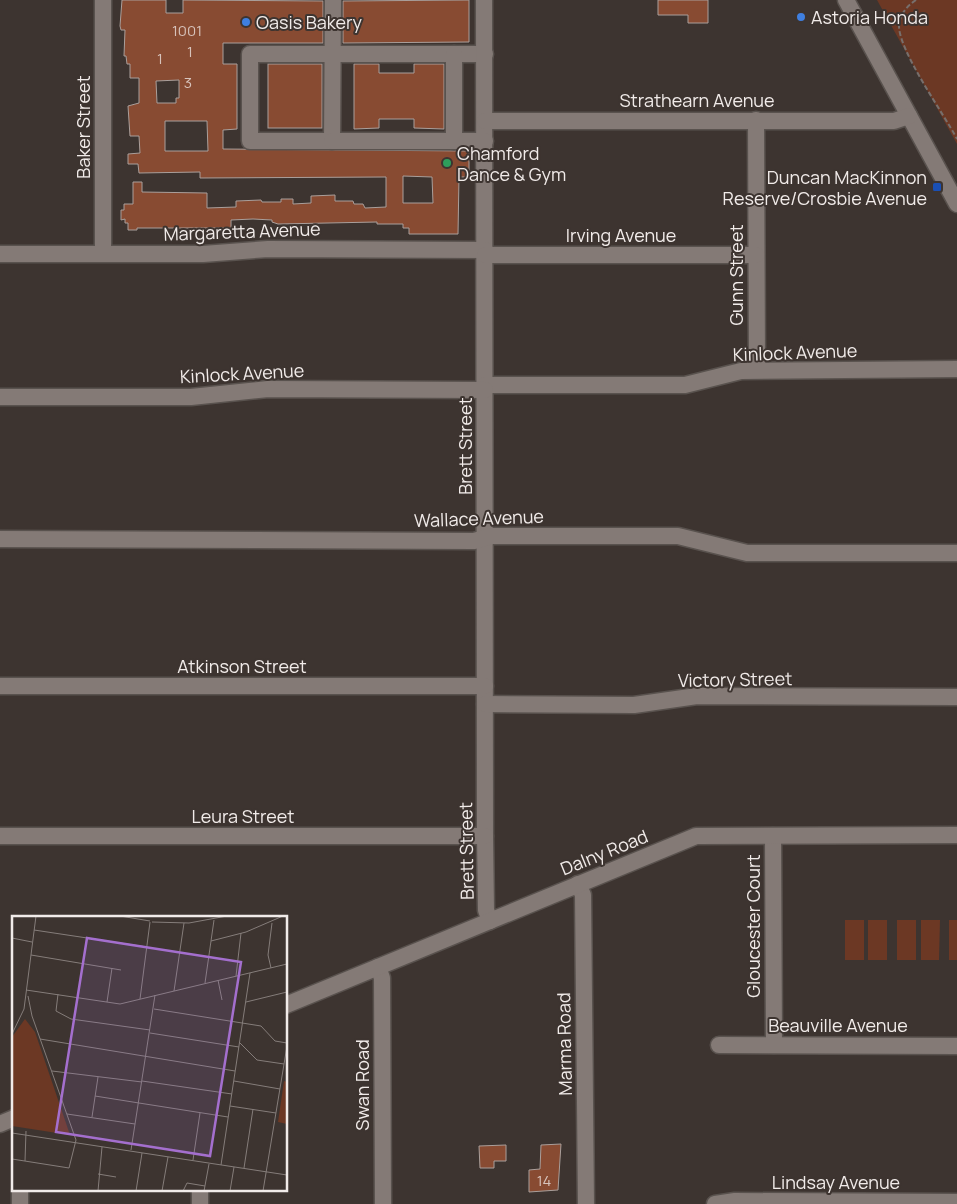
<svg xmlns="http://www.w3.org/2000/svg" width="957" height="1204" font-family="Manrope,sans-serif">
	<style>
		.green { fill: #6c3824 }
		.building { fill: #884b32; stroke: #aa9f9b; fill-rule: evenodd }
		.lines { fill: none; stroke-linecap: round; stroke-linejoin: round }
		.minor-casing { stroke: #59524e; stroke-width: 19 }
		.path { stroke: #776f6c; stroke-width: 2; stroke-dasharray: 5 2.5; stroke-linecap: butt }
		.minor { stroke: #847a76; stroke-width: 16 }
		.shop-dot { fill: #3f7fe0; stroke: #3d3430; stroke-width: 2 }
		.leisure-dot { fill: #2e9e5b; stroke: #3d3430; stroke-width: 2 }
		.transit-dot { fill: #1a4fb4; stroke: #3d3430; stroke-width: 2 }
		.labels { text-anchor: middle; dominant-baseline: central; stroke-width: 4; stroke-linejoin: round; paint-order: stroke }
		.number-label { font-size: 15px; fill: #d7c3bb }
		.poi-label { font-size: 18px; fill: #f1ebe9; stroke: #3d3430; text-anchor: start }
		.street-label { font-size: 18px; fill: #f1ebe9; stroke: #3d3430 }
		.inset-road { fill: none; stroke: #857d7a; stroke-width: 1 }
		.view { fill: #a46fce; fill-opacity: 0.15; stroke: #a46fce; stroke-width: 2.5 }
		.inset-edge { fill: none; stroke: #f1ebe9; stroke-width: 2.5 }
	</style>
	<rect width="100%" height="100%" fill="#3d3430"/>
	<!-- green -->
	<g class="green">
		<polygon points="877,0 957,0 957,144"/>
		<rect x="845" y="920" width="19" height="40"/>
		<rect x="868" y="920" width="19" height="40"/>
		<rect x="897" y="920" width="19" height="40"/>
		<polygon points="921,920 940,920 939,960 921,960"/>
		<rect x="949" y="920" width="8" height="40"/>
	</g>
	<!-- building -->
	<g class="building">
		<path d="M122 0H166V13H183V0L323 1V43H223V64H237V129L223 130V149L469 151V177H459L458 234H409V228H403V224H377V222L278 224 272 222V220L253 219 231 220V228H137V230H128V223H125V219L121 220V210H124V204H133V182H142V192L207 193V208L236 207V201L261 200 262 202H281V199H293V204L311 203V196L335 195V201H353L354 204H363L365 208 386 207V177L200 178V172L139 173 138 164H128V154L140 153 139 136H130L128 106 139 103V78H130V64H127L126 56H124L125 30H121L120 26ZM179 80V98H176V103H157L156 81ZM165 121H207L208 151H165ZM403 176 432 177 433 203H403Z"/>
		<polygon points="469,0 469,42 343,43 343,1"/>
		<polygon points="658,0 708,0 708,23 688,23 688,15 658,15"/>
		<rect x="268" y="64" width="54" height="64"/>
		<polygon points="354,64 379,64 379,73 414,73 414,64 444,64 444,129 414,128 414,119 379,119 379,128 354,129"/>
		<polygon points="561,1144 558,1190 529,1192 529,1170 540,1169 541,1145"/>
		<polygon points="506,1145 506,1161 494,1161 494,1168 480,1168 479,1146"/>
	</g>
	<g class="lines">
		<defs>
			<g id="minor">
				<polyline points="103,0 103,253"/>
				<polyline points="333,0 332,141 250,141 250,54 485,54"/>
				<polyline points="484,0 485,836 486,910 490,921"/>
				<polyline points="846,0 957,204"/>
				<polyline points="756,120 757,370"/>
				<polyline points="485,121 894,121 909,116"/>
				<polyline points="332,141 485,141"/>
				<polyline points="454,141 454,54"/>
				<polyline points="0,254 203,254 268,249 485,250"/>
				<polyline points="485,255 756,255"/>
				<polyline points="485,385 685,385 741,371 957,369"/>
				<polyline points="0,397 191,397 268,389 485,390"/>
				<polyline points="0,539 474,541 492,536 678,536 747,553 957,553"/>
				<polyline points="0,686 485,686"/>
				<polyline points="485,704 634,705 697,696 957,697"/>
				<polyline points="0,836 485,836"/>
				<polyline points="773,836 774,1045"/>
				<polyline points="578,884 583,895 586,1204"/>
				<polyline points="378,967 382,978 383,1204"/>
				<polyline points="286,1005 696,836 957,835"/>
				<polyline points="719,1045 957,1046"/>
				<polyline points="0,1124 14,1118"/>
				<polyline points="20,1190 20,1204"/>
				<polyline points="200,1204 200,1190"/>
				<polyline points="715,1204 735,1201 957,1202"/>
			</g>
		</defs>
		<!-- minor casing -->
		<use href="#minor" class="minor-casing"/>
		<!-- path -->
		<path class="path" d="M916 0C907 6 900 14 899 25 898 50 944 114 957 139"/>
		<!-- minor -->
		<use href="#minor" class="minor"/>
	</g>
	<!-- markers -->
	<g class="shop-dot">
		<circle cx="801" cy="17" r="5"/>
		<circle cx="246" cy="22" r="5"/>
	</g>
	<circle class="leisure-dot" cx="447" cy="163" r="5"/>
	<rect class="transit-dot" x="932" y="182" width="10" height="10" rx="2.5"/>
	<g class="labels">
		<!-- number labels -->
		<g class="number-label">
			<text x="187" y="30">1001</text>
			<text x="190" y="51">1</text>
			<text x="160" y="58">1</text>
			<text x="188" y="82">3</text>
			<text x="544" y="1180">14</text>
		</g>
		<!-- poi labels -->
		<g class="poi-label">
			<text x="811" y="17">Astoria Honda</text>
			<text x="256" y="22">Oasis Bakery</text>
			<text x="457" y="153">Chamford<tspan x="457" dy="21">Dance &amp; Gym</tspan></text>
			<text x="927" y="177" text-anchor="end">Duncan MacKinnon<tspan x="927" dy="21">Reserve/Crosbie Avenue</tspan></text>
		</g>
		<!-- street labels -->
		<g class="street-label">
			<text x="697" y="100">Strathearn Avenue</text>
			<text transform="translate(83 127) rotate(-90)">Baker Street</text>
			<text transform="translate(242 231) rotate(-2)">Margaretta Avenue</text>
			<text x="621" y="235">Irving Avenue</text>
			<text transform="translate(736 275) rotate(-90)">Gunn Street</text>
			<text transform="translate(795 352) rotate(-2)">Kinlock Avenue</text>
			<text transform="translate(242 373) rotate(-3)">Kinlock Avenue</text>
			<text transform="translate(465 446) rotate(-90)">Brett Street</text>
			<text transform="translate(479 518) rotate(-2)">Wallace Avenue</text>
			<text x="242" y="666">Atkinson Street</text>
			<text transform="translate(735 679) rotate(-1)">Victory Street</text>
			<text x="243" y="816">Leura Street</text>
			<text transform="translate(466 851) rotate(-91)">Brett Street</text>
			<text transform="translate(604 852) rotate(-22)">Dalny Road</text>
			<text transform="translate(753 926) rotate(-90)">Gloucester Court</text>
			<text x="838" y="1025">Beauville Avenue</text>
			<text transform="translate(564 1044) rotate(-91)">Marma Road</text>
			<text transform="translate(362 1085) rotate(-90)">Swan Road</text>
			<text x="836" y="1182">Lindsay Avenue</text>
		</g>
	</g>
	<!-- overview -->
	<g transform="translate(12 916)">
		<rect width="275" height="275" fill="#3d3430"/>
		<path d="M13 103 23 116 58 219 0 210V121ZM272 165 275 166V208L266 206Z" fill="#6c3824"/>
		<path class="inset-road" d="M108 0 138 5M140 6 177 7 215 0M22 14 135 31M0 22 20 26M199 25 234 16 271 0M19 39 109 54M259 52 256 39 260 7M224 60 229 17M206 64 210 84M193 67 202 4M14 74 108 88 275 48M162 75 172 7M46 78 44 95 59 103 138 114M128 83 138 6M95 86 100 52M234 86 275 76M142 93 249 110 263 125 275 127M138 117 227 131M0 118 12 93 24 0M28 123 223 155M228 127 245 144 272 148M40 155 130 166M130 165 220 178M222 165 268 173M83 180 127 187M127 187 216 201M218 190 264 197M55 198 123 208M80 201 86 161M0 217 275 259M119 234 143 79M0 243 57 252 64 224 20 100 16 80M181 244 188 197M13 245 14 215M209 249 238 57M232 252 241 193M86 258 104 261M86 275 90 231M124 275 130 237M150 275 156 241M171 275 175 267 193 270M192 275 197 248M218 275 222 251M251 275 275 130"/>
		<path class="view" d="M75 22 229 46 198 240 44 216Z"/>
		<rect width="275" height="275" class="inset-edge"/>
	</g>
</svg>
